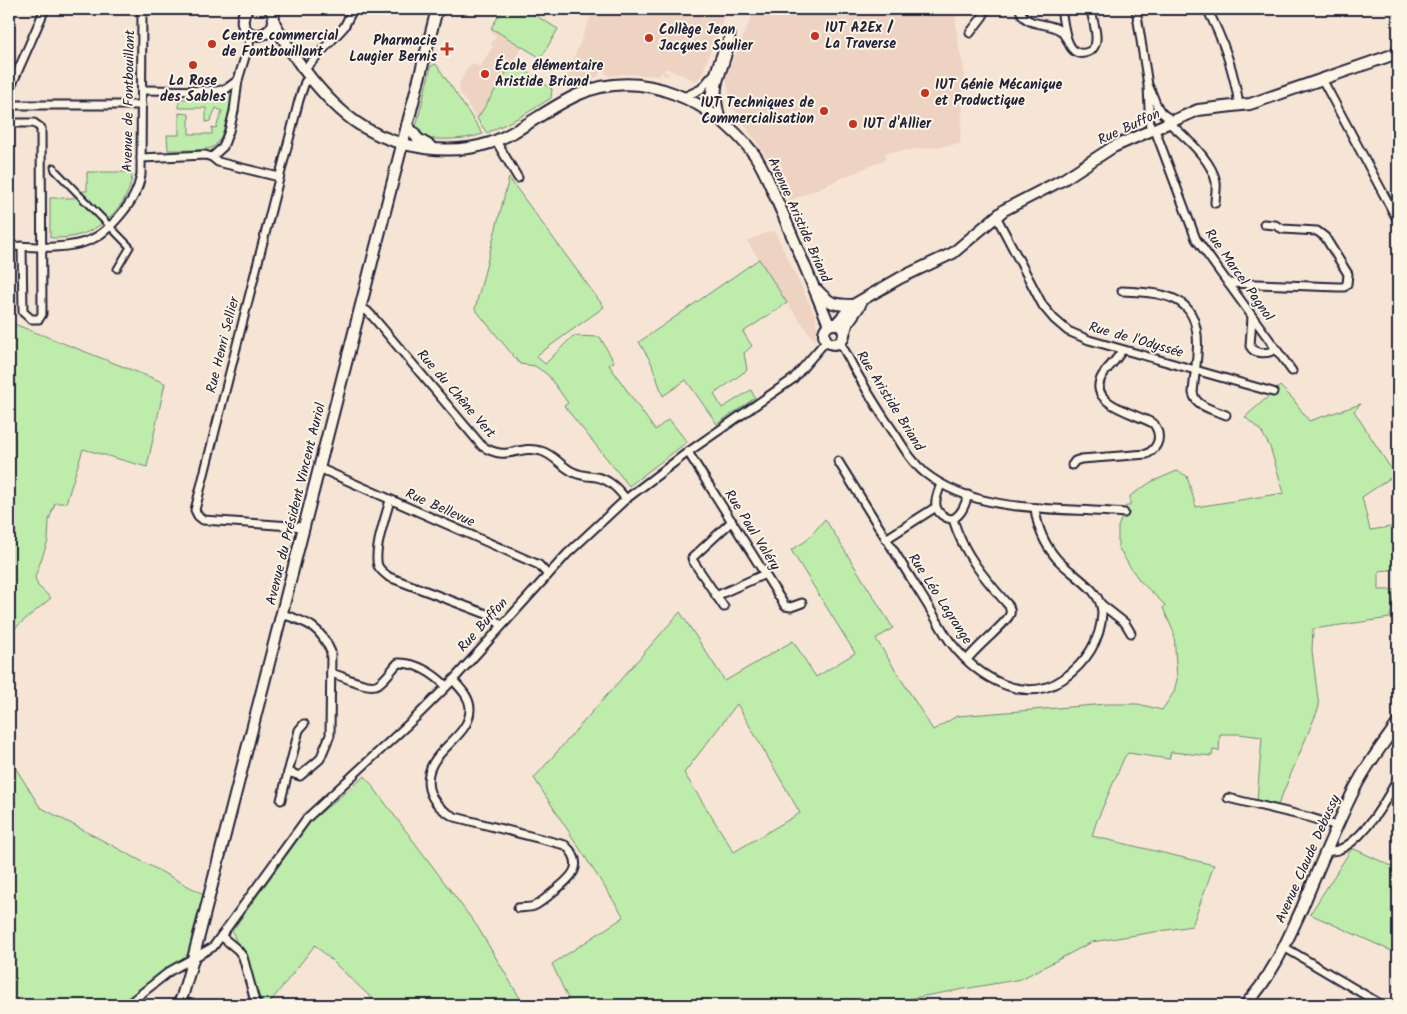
<svg xmlns="http://www.w3.org/2000/svg" width="1407" height="1014" font-family="Kalam,sans-serif">
	<style>
		.built { fill: #eed2c2 }
		.green { fill: #bdecab; stroke: #708773; fill-rule: evenodd }
		.lines { fill: none; stroke-linecap: round; stroke-linejoin: round }
		.pedestrian-casing { stroke: #22223b; stroke-width: 9 }
		.minor-casing { stroke: #22223b; stroke-width: 11 }
		.secondary-casing { stroke: #22223b; stroke-width: 14 }
		.pedestrian { stroke: #fcf5e5; stroke-width: 5 }
		.minor { stroke: #fcf5e5; stroke-width: 7 }
		.secondary { stroke: #fcf5e5; stroke-width: 10 }
		.poi-dot { fill: #c8321e; stroke: #fcf5e5; stroke-width: 2 }
		.labels { text-anchor: middle; dominant-baseline: central; stroke-width: 4; stroke-linejoin: round; paint-order: stroke }
		.poi-label { font-size: 14px; font-weight: bold; fill: #22223b; stroke: #fcf5e5; text-anchor: start }
		.street-label { font-size: 14px; fill: #22223b; stroke: #fcf5e5 }
	</style>
	<rect width="100%" height="100%" fill="#f6e5d5"/>
	<filter id="ink" filterUnits="userSpaceOnUse"><feTurbulence type="fractalNoise" baseFrequency=".02" numOctaves="2"/><feDisplacementMap in="SourceGraphic" scale="10" xChannelSelector="R" yChannelSelector="G"/><feConvolveMatrix kernelMatrix="1 2 1 2 8 2 1 2 1" color-interpolation-filters="sRGB"/></filter>
	<g filter="url(#ink)">
		<!-- built -->
		<g class="built">
			<polygon points="594,9 727,9 701,76 696,81 665,68 664,71 670,74 664,76 664,73 660,73 660,76 622,74 609,76 605,72 604,68 599,69 600,73 597,77 569,87 565,79"/>
			<polygon points="755,9 955,9 957,37 965,75 960,144 885,153 886,159 789,201 777,172 731,105 726,76"/>
			<polygon points="491,28 522,47 477,119 460,93 459,84 466,70 472,63 480,67 493,46 491,44 496,36 490,31"/>
			<polygon points="774,230 816,317 817,329 815,341 787,303 747,241"/>
		</g>
		<!-- green -->
		<g class="green">
			<polygon points="503,9 525,9 558,29 541,58 491,28"/>
			<polygon points="513,62 552,89 551,98 522,116 487,133 477,119"/>
			<path d="M436 64 483 134C463 140 444 140 424 138L419 128 416 127 431 66Z"/>
			<path d="M233 88C231 101 224 145 211 148 199 151 180 150 168 150L167 135H179V113L189 114V134H212V127L216 128 222 111 216 108 210 121 206 122V108H179V99H208Z"/>
			<path d="M87 172H132C133 199 105 228 79 235 70 238 60 238 51 238L50 237V198H73L83 191H87Z"/>
			<polygon points="509,178 604,307 536,356 545,364 573,336 600,337 614,362 609,365 655,430 669,419 687,442 629,486 564,406 568,403 548,375 535,366 520,364 475,309"/>
			<polygon points="759,259 787,303 743,332 752,346 744,353 747,370 714,394 722,408 751,390 755,398 717,424 686,380 663,396 651,362 639,342"/>
			<polygon points="9,322 165,383 147,467 83,449 66,503 55,503 49,520 48,541 35,577 38,586 51,598 9,633"/>
			<path d="M1280 386 1293 399 1309 421 1361 404 1354 411 1395 475 1362 497 1370 530 1398 526V569L1379 571V590H1396L1390 618 1313 629 1312 651 1319 707 1278 805 1257 800 1262 737 1239 734H1220L1219 751 1213 750 1212 756 1171 752 1169 759 1128 753 1124 758 1096 823 1092 836 1214 865 1192 926 1092 942 1021 979 873 1005H571L552 964 624 917 534 778 680 612 725 681 793 641 816 677 855 653 791 550 806 541 825 519 893 628 876 639 933 730 957 716 1107 704H1138L1162 710 1174 692 1177 679 1174 633 1163 608 1165 605 1140 581 1130 567 1118 547V527L1126 506H1130V496L1151 482 1177 471 1187 476 1196 507 1284 493 1270 447 1261 431 1245 417ZM737 704 800 813 734 852 684 773Z"/>
			<polygon points="15,767 40,807 203,894 187,956 167,968 121,1005 9,1005 9,770"/>
			<polygon points="365,776 477,926 524,1005 379,1005 315,945 268,1005 263,1005 232,931 312,820"/>
			<polygon points="1352,848 1398,869 1398,954 1310,914"/>
		</g>
		<g class="lines">
			<defs>
				<polyline id="pedestrian" points="54,167 55,170 130,247 117,269"/>
				<g id="minor">
					<path d="M1020 9C1024 28 1049 21 1061 31 1063 33 1064 35 1066 38"/>
					<path d="M1061 9C1064 23 1065 61 1088 52 1093 50 1096 45 1096 40 1097 30 1092 19 1091 9"/>
					<polyline points="1136,9 1148,85 1150,132"/>
					<path d="M1207 9C1223 39 1234 71 1239 105"/>
					<polyline points="970,33 983,16 985,9"/>
					<polyline points="304,70 344,27 353,9"/>
					<polyline points="1322,79 1398,221"/>
					<path d="M1149 87C1157 103 1156 114 1174 120"/>
					<polyline points="142,90 217,91 226,89 238,80"/>
					<polyline points="9,91 45,9"/>
					<polyline points="684,97 701,89 712,76"/>
					<polyline points="9,105 142,105"/>
					<path d="M708 110C711 84 716 60 730 36"/>
					<path d="M721 119C718 106 715 93 719 80 724 63 730 52 731 34"/>
					<polyline points="9,123 34,123 41,128 42,314 39,319 31,319 23,312 22,246"/>
					<path d="M1169 123C1186 137 1212 160 1216 182 1217 188 1215 197 1215 203"/>
					<polyline points="1155,130 1196,239 1292,371"/>
					<polyline points="496,141 518,178"/>
					<polyline points="212,157 223,147 229,131 234,111 238,80 252,34"/>
					<polyline points="141,158 205,155 212,157 218,162 279,177"/>
					<polyline points="996,216 1043,306 1054,319 1068,331 1089,340 1273,392"/>
					<path d="M9 246C33 247 68 250 90 240 103 235 113 224 122 213 132 201 138 191 141 175L142 9"/>
					<polyline points="1228,283 1338,287 1344,287 1347,284 1348,274 1325,237 1317,231 1283,229 1275,225 1264,224"/>
					<path d="M1122 291C1171 293 1202 297 1197 355 1196 368 1194 380 1193 393 1196 407 1214 410 1226 415"/>
					<path d="M361 308 367 311 373 317 482 446C509 463 517 444 541 451 553 454 562 467 573 472 581 476 587 476 596 477 609 479 618 489 626 499"/>
					<path d="M1252 317 1250 346C1254 355 1269 354 1275 349"/>
					<path d="M840 342C857 375 876 407 897 437 905 450 913 463 925 473 978 515 1060 507 1124 513"/>
					<polyline points="688,452 785,606 791,607 802,603"/>
					<path d="M838 461C859 495 881 530 902 564 913 582 925 600 936 619 941 627 946 637 952 644 978 677 1024 706 1063 679 1086 663 1101 640 1102 613 1102 589 1071 575 1057 559 1044 544 1037 527 1035 508"/>
					<path d="M1072 465 1075 461 1081 459 1147 454C1159 447 1162 436 1154 424 1139 414 1088 405 1101 378 1106 368 1116 362 1122 350"/>
					<polyline points="319,468 539,565 548,575"/>
					<path d="M941 484C937 495 931 507 942 515 946 518 948 519 953 519 963 554 986 580 1009 606 1010 610 1011 611 1010 614 1007 623 975 648 967 660"/>
					<path d="M390 500C386 516 373 551 378 566 381 571 385 574 389 577L489 615 501 625"/>
					<path d="M953 519C962 514 965 505 968 495"/>
					<polyline points="305,527 203,520 198,516 195,510 299,100 305,82 311,77"/>
					<polyline points="886,539 936,507"/>
					<polyline points="716,596 765,574"/>
					<polyline points="1101,604 1125,623 1131,633"/>
					<polyline points="724,607 693,561 692,558 732,521"/>
					<path d="M282 614C307 622 320 626 331 652L330 735 320 759 300 776 288 772"/>
					<path d="M331 673C343 676 369 690 378 684 386 679 392 669 398 663 416 662 434 674 446 686"/>
					<path d="M453 680C460 688 470 697 470 709 470 741 421 751 429 789 433 803 442 811 455 817L565 845C587 865 571 878 553 892 548 896 541 903 534 906 529 908 523 907 518 908"/>
					<polyline points="1228,798 1308,817 1337,826"/>
					<polyline points="281,800 299,730 304,724"/>
					<path d="M1326 852C1329 851 1334 851 1338 850 1363 841 1386 801 1398 778"/>
					<polyline points="221,936 238,950 243,957 256,1005"/>
					<polyline points="1284,947 1382,1005"/>
					<polyline points="127,1005 170,971 213,947 307,818 416,717 453,680 567,554 626,499 688,452 793,379 826,341"/>
				</g>
				<g id="secondary">
					<path d="M247 9C244 13 242 18 243 24 249 46 286 32 270 9"/>
					<path d="M274 22C292 58 330 108 365 128 401 149 450 156 490 143 521 132 546 109 577 95 642 66 713 101 754 154 766 171 773 193 782 212 798 250 814 287 829 325"/>
					<polyline points="407,125 418,139 430,146"/>
					<path d="M817 290C830 304 834 305 853 305"/>
					<circle cx="834" cy="334" r="10"/>
					<polyline points="836,324 853,305 900,278 953,253 1004,210 1064,179 1113,147 1198,110 1250,104 1398,53"/>
					<polyline points="844,334 848,322 860,305"/>
					<polyline points="178,1005 182,997 193,959 437,9"/>
					<path d="M1245 1005C1272 977 1286 943 1302 908 1318 870 1333 833 1351 796 1363 770 1381 747 1398 723"/>
				</g>
			</defs>
			<!-- pedestrian casing -->
			<use href="#pedestrian" class="pedestrian-casing"/>
			<!-- minor casing -->
			<use href="#minor" class="minor-casing"/>
			<!-- secondary casing -->
			<use href="#secondary" class="secondary-casing"/>
			<!-- pedestrian -->
			<use href="#pedestrian" class="pedestrian"/>
			<!-- minor -->
			<use href="#minor" class="minor"/>
			<!-- secondary -->
			<use href="#secondary" class="secondary"/>
		</g>
	</g>
	<!-- markers -->
	<g class="poi-dot">
		<circle cx="815" cy="36" r="5"/>
		<circle cx="649" cy="38" r="5"/>
		<circle cx="212" cy="44" r="5"/>
		<path d="M444.5 41.5h5v5h5v5h-5v5h-5v-5h-5v-5h5z"/>
		<circle cx="193" cy="65" r="5"/>
		<circle cx="485" cy="74" r="5"/>
		<circle cx="925" cy="93" r="5"/>
		<circle cx="824" cy="111" r="5"/>
		<circle cx="853" cy="124" r="5"/>
	</g>
	<g class="labels">
		<!-- poi labels -->
		<g class="poi-label">
			<text x="825" y="28">IUT A2Ex /<tspan x="825" dy="16">La Traverse</tspan></text>
			<text x="659" y="30">Collège Jean<tspan x="659" dy="16">Jacques Soulier</tspan></text>
			<text x="222" y="36">Centre commercial<tspan x="222" dy="16">de Fontbouillant</tspan></text>
			<text x="437" y="41" text-anchor="end">Pharmacie<tspan x="437" dy="16">Laugier Bernis</tspan></text>
			<text x="495" y="66">École élémentaire<tspan x="495" dy="16">Aristide Briand</tspan></text>
			<text x="193" y="81" text-anchor="middle">La Rose<tspan x="193" dy="16">des Sables</tspan></text>
			<text x="935" y="85">IUT Génie Mécanique<tspan x="935" dy="16">et Productique</tspan></text>
			<text x="814" y="103" text-anchor="end">IUT Techniques de<tspan x="814" dy="16">Commercialisation</tspan></text>
			<text x="863" y="124">IUT d'Allier</text>
		</g>
		<!-- street labels -->
		<g class="street-label">
			<text transform="translate(129 101) rotate(-89)">Avenue de Fontbouillant</text>
			<text transform="translate(1129 127) rotate(-25)">Rue Buffon</text>
			<text transform="translate(799 220) rotate(66)">Avenue Aristide Briand</text>
			<text transform="translate(1239 275) rotate(55)">Rue Marcel Pagnol</text>
			<text transform="translate(1136 340) rotate(16)">Rue de l'Odyssée</text>
			<text transform="translate(223 345) rotate(-76)">Rue Henri Sellier</text>
			<text transform="translate(456 394) rotate(49)">Rue du Chêne Vert</text>
			<text transform="translate(890 401) rotate(58)">Rue Aristide Briand</text>
			<text transform="translate(296 504) rotate(-76)">Avenue du Président Vincent Auriol</text>
			<text transform="translate(440 508) rotate(24)">Rue Bellevue</text>
			<text transform="translate(752 530) rotate(58)">Rue Paul Valéry</text>
			<text transform="translate(940 599) rotate(57)">Rue Léo Lagrange</text>
			<text transform="translate(483 625) rotate(-48)">Rue Buffon</text>
			<text transform="translate(1308 859) rotate(-66)">Avenue Claude Debussy</text>
		</g>
	</g>
	<!-- margin -->
	<rect width="1407" height="1014" fill="none" stroke="#fcf5e5" stroke-width="30"/>
	<rect x="15" y="15" width="1377" height="984" fill="none" stroke="#22223b" stroke-width="2" filter="url(#ink)"/>
</svg>
